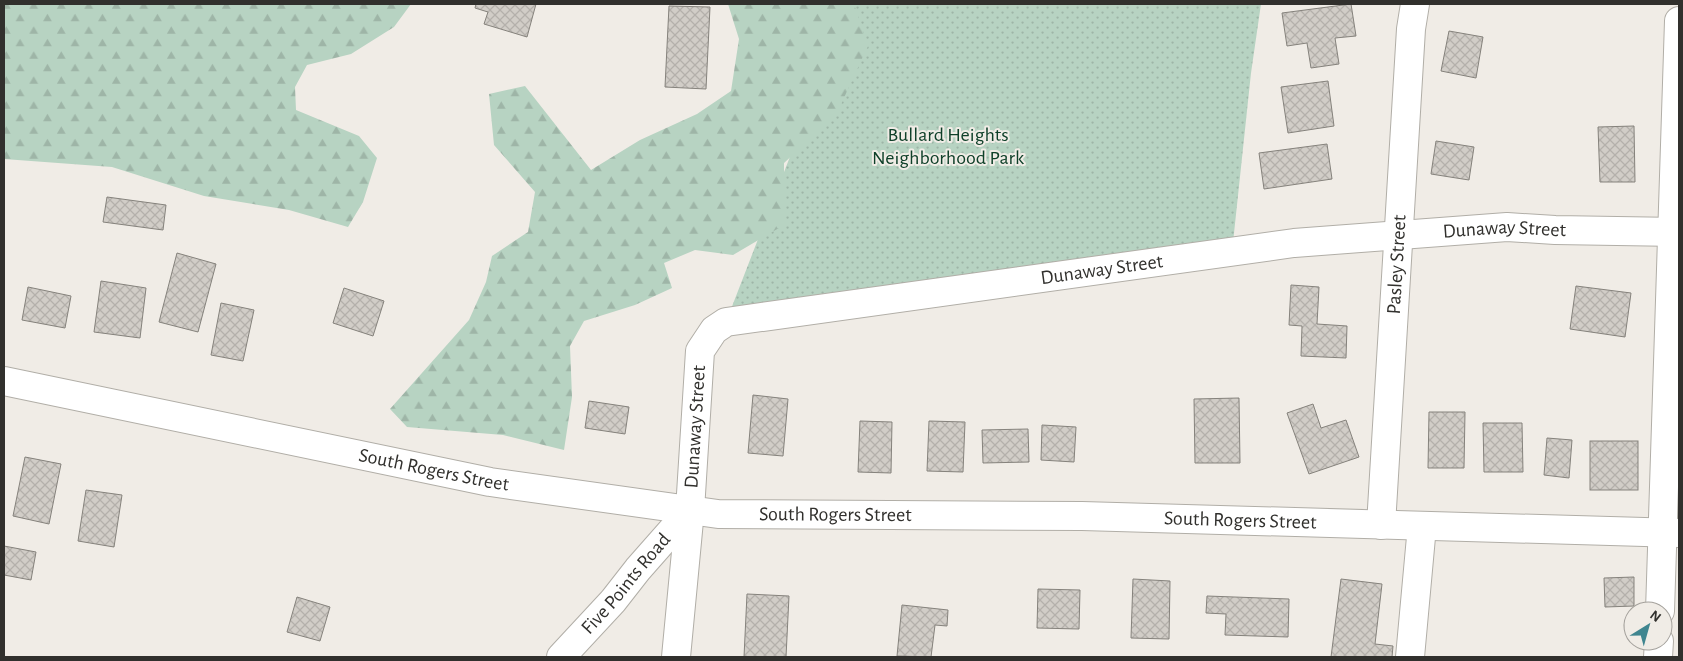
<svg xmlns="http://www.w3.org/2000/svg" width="1683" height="661" font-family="'Alegreya Sans',sans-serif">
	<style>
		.green { fill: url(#green-dots) }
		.forest { fill: url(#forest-firs) }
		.building { fill: url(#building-cross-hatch); stroke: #85827c }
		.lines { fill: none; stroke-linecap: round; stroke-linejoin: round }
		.minor-casing { stroke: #b1aea7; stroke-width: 30 }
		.major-casing { stroke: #b1aea7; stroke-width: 30 }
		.minor { stroke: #fff; stroke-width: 28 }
		.major { stroke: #fff; stroke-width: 28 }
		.labels { text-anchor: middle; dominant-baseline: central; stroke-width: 4; stroke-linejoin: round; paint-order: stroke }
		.park-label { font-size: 20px; fill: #0f4029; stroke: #f0ece6 }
		.street-label { font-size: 20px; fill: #31302d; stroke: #f0ece6 }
	</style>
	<defs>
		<pattern id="green-dots" width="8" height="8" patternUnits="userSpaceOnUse" patternTransform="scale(1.25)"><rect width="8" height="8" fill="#b7d3c2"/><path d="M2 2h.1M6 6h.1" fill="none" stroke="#9eb5a7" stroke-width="1.8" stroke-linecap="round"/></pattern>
		<pattern id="forest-firs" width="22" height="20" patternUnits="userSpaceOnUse" patternTransform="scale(1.25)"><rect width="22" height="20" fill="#b7d3c2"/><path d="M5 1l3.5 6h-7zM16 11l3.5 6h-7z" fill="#9eb5a7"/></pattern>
		<pattern id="building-cross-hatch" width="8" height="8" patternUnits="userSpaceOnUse" patternTransform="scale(1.25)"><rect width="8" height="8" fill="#d1cdc7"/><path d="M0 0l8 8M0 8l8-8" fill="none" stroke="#b4b0ab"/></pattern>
	</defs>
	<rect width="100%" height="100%" fill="#f0ece6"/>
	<!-- green -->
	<polygon class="green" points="849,4 1261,4 1251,73 1232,252 726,322"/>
	<!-- forest -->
	<g class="forest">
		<polygon points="4,4 411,4 394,27 351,54 307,65 295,87 296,110 359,136 377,158 363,202 348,227 289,210 204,196 112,167 4,159"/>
		<polygon points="728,4 854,4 868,46 836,115 784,163 784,225 733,255 695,250 664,263 672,288 635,305 584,321 570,346 572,397 564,450 503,435 407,427 390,409 469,320 486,282 492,256 528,232 535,192 494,145 489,94 525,86 591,170 640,140 697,114 731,91 739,39"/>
	</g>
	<!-- building -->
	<g class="building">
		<polygon points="476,4 536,4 527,37 484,24 488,12 475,8"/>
		<polygon points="1351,4 1356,36 1335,38 1339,64 1311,68 1307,43 1287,46 1282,13"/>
		<polygon points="669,6 710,7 706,89 665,87"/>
		<polygon points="1449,31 1483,37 1476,78 1441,71"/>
		<polygon points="1328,81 1334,126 1288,133 1281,87"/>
		<polygon points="1634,126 1635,182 1600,182 1598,127"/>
		<polygon points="1436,141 1474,147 1469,180 1431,174"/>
		<polygon points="1327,144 1332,179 1264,189 1259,153"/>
		<polygon points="107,197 166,205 163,230 103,222"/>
		<polygon points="177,253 216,264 198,332 159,322"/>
		<polygon points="101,281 146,288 140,338 94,332"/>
		<polygon points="1291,285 1319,287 1317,324 1347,326 1346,358 1301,356 1302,326 1289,325"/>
		<polygon points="1576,286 1631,293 1625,337 1570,329"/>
		<polygon points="28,287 71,296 65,328 22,320"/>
		<polygon points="344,288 384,301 373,336 333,323"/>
		<polygon points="221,303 254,310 243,361 211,355"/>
		<polygon points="753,395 788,399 783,456 748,453"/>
		<polygon points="1239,398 1240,463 1195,463 1194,399"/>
		<polygon points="589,401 629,407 625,434 585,428"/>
		<polygon points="1313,404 1321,428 1346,420 1359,457 1309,474 1287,413"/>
		<polygon points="1429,412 1465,412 1464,468 1428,468"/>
		<polygon points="860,421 892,422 891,473 858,472"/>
		<polygon points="929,421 965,422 963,472 927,471"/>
		<polygon points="1483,423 1522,423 1523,472 1484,472"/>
		<polygon points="1042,425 1076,427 1074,462 1041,460"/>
		<polygon points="1028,429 1029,462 983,463 982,430"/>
		<polygon points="1547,438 1572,440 1569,478 1544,475"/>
		<rect x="1590" y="441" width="48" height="49"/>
		<polygon points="25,457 61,464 49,524 13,516"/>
		<polygon points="86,490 122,495 114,547 78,541"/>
		<polygon points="4,546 36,552 31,580 4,575"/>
		<polygon points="1634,577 1634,606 1605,607 1604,578"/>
		<polygon points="1133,579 1170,581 1169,639 1131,638"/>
		<polygon points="1341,579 1382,584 1375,644 1393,646 1392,657 1331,657"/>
		<polygon points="1038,589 1080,590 1079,629 1037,628"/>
		<polygon points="747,594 789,596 786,657 744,657"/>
		<polygon points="1207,596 1289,599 1288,637 1225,635 1226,614 1206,613"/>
		<polygon points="297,597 330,607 320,641 287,632"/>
		<polygon points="902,605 948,610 947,626 935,625 931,657 897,656"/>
	</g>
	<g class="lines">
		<defs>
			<g id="minor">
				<path id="s1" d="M1381 525 1411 29 1415 4"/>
				<polyline points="1660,611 1679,21"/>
				<path id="s2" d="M561 657 613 601 638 569 690 510"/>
				<path id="s3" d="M676 657 690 510 700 351 714 330 726 322 1294 243 1507 227 1555 230 1679 232"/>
				<polyline points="1410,657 1422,526"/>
				<polyline points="1658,657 1659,641"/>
			</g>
			<g id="major">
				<path id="s4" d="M4 381 490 482 718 514 1082 516 1679 533"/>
			</g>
		</defs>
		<!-- minor casing -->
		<use href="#minor" class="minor-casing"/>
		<!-- major casing -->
		<use href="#major" class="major-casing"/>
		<!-- minor -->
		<use href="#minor" class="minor"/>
		<!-- major -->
		<use href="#major" class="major"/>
	</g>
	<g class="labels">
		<!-- park labels -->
		<g class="park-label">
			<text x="948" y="135">Bullard Heights<tspan x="948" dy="23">Neighborhood Park</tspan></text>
		</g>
		<!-- street labels -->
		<g class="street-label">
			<text stroke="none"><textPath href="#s3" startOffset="1131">Dunaway Street</textPath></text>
			<text stroke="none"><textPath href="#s1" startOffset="261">Pasley Street</textPath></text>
			<text stroke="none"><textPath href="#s3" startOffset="726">Dunaway Street</textPath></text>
			<text stroke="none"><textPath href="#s3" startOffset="231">Dunaway Street</textPath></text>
			<text stroke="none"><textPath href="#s4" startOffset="439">South Rogers Street</textPath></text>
			<text stroke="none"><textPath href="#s4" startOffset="844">South Rogers Street</textPath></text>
			<text stroke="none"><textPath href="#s4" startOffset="1249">South Rogers Street</textPath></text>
			<text stroke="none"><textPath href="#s2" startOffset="98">Five Points Road</textPath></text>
		</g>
	</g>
	<!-- border -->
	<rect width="1683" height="661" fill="none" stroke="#31302d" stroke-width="10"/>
	<!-- north arrow -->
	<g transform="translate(1648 626) rotate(37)"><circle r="24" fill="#f0ece6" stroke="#a4a19c"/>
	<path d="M0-4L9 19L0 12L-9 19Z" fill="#3f858f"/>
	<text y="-8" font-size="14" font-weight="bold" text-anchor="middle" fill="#31302d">N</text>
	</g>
</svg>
